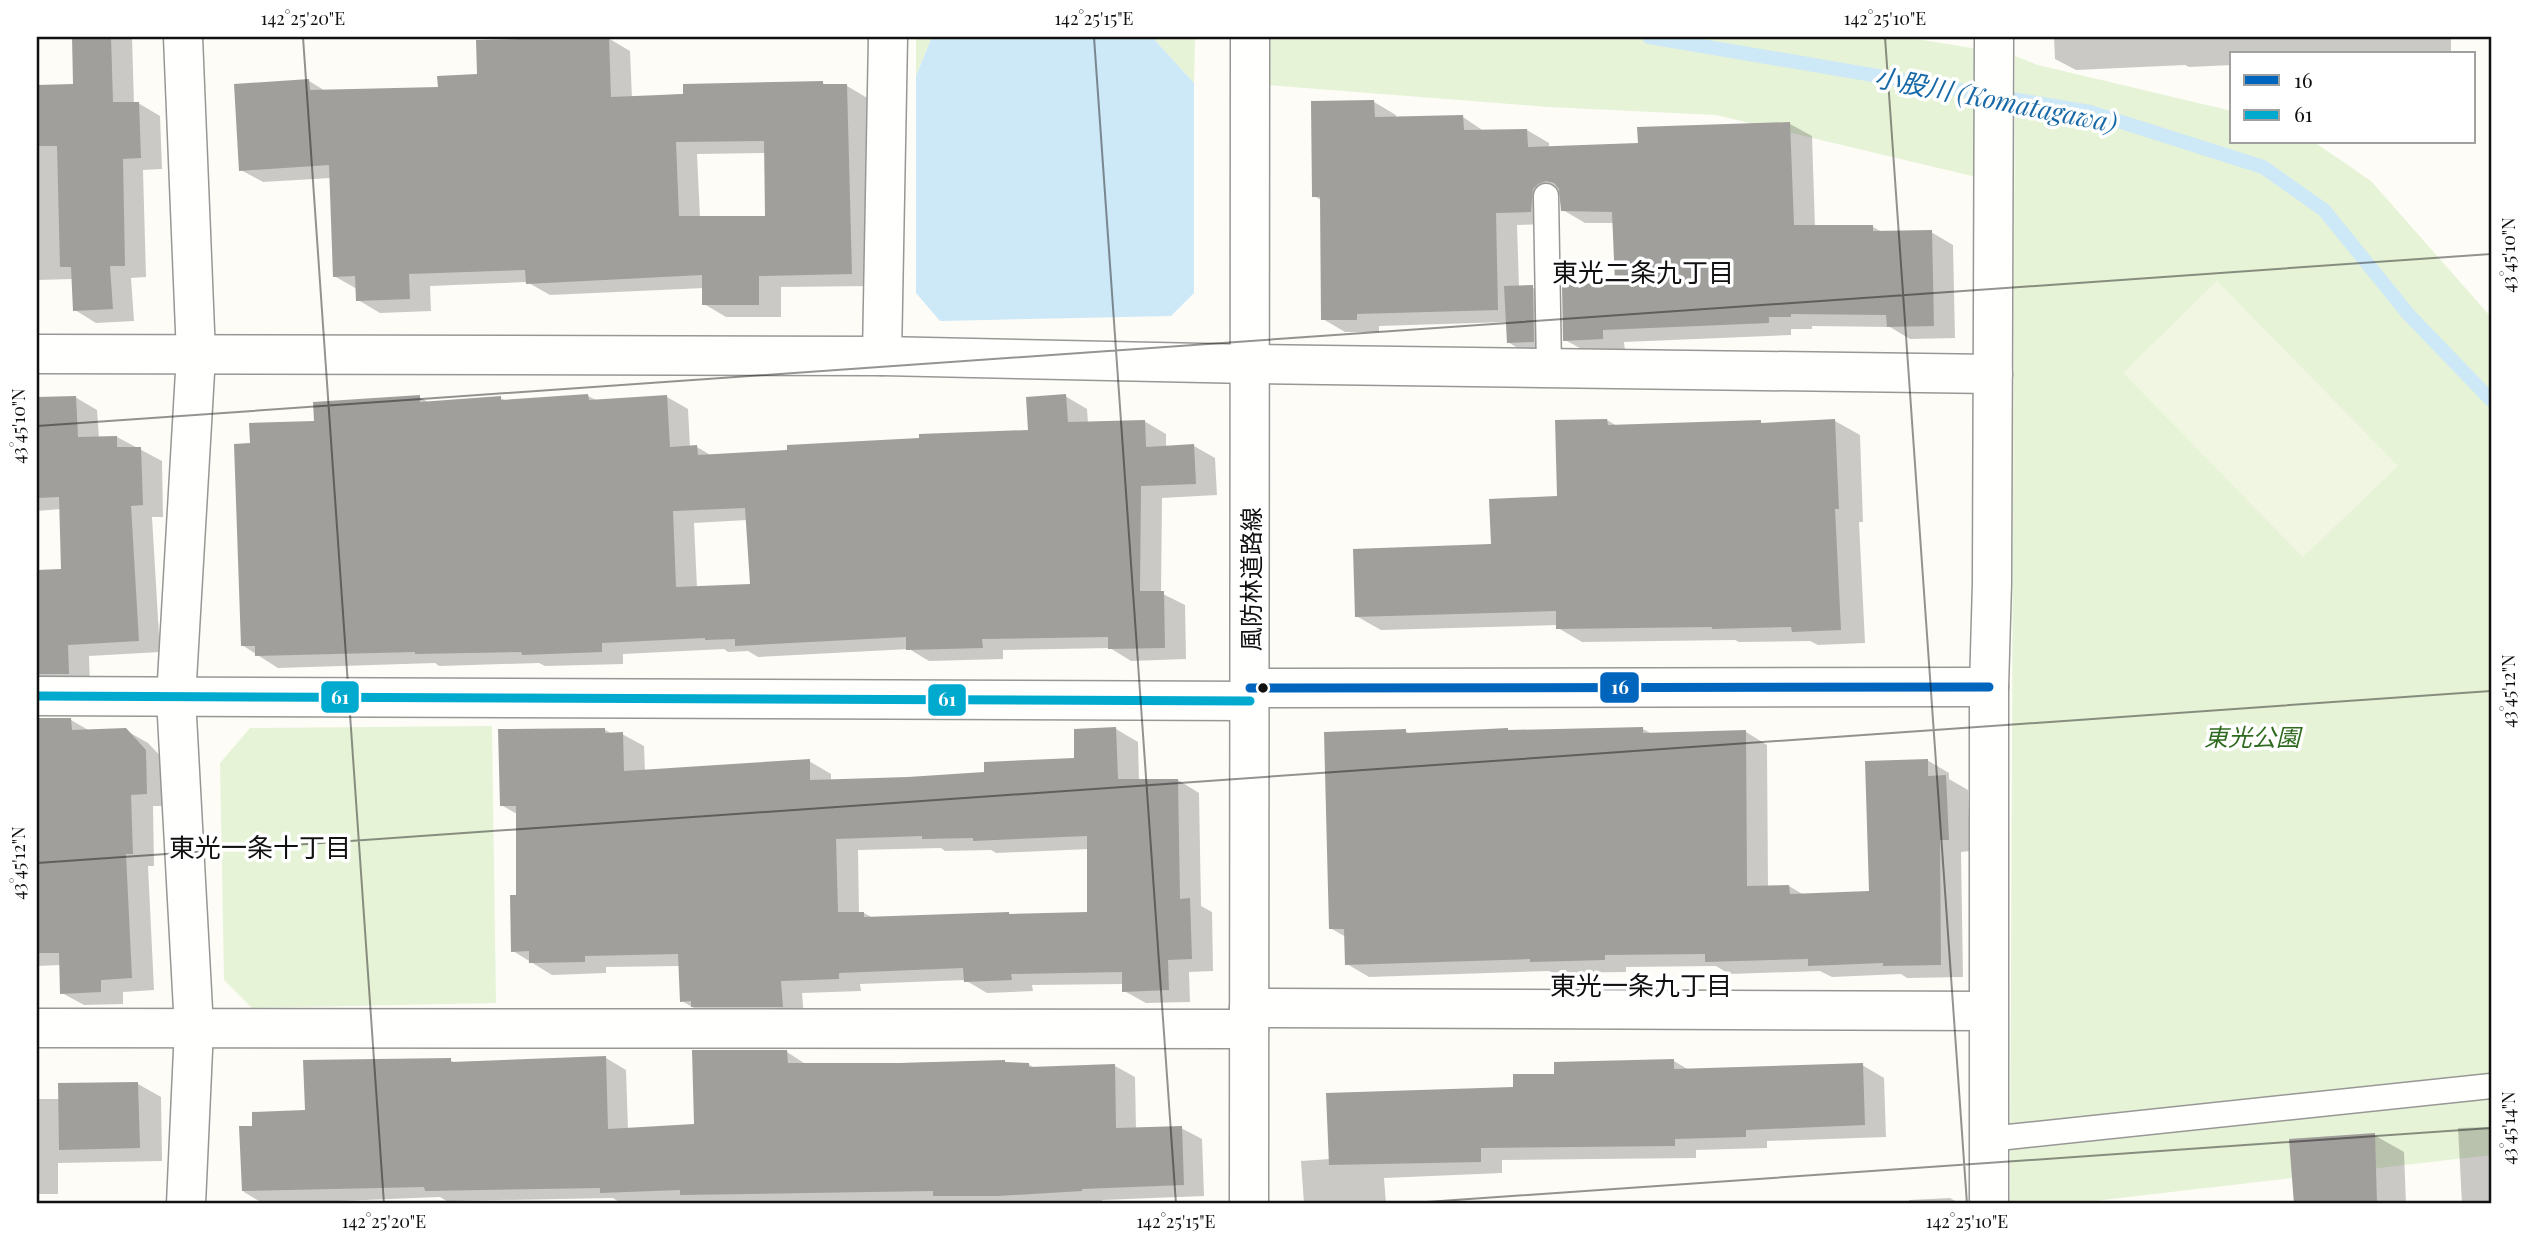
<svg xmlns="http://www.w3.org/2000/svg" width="2528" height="1241" font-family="'Playfair Display','Noto Sans JP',serif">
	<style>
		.green { fill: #e7f3d7 }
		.pitch { fill: #f0f6e1 }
		.water { fill: #cde8f7 }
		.shadow { fill: #0003; fill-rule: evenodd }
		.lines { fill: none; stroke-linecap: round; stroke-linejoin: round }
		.stream { stroke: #cde8f7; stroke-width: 14 }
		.building { fill: #a19f9c; fill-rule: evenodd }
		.lane-casing { stroke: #979795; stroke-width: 27 }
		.street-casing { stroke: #979795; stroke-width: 41 }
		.lane { stroke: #fffffe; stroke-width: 24 }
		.street { stroke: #fffffe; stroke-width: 38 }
		.bus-1-casing { stroke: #fff; stroke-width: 14 }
		.bus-2-casing { stroke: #fff; stroke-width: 14 }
		.bus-1 { stroke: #0065bd; stroke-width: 9 }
		.bus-2 { stroke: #00a9ce; stroke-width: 9 }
		.ticks { fill: none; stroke: #111; stroke-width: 2; stroke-opacity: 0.45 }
		.bus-dot { fill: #111; stroke: #fff; stroke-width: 2.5 }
		.labels { text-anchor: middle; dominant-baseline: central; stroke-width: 7; stroke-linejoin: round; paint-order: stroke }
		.street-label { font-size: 24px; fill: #111; stroke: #fff }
		.park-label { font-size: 24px; font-style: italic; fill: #2f6b1f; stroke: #fff }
		.water-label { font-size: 26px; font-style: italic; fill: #1768a6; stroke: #fff }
		.neighbourhood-label { font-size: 26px; fill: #111; stroke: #fff }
		.line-badge { stroke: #fff; stroke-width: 2.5 }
		.badge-label { font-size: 19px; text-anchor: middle; font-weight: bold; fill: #fff }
		.neatline { fill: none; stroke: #111; stroke-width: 2.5 }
		.ticks-label { font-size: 18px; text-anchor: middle; fill: #111 }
	</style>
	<rect width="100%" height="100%" fill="#fdfcf7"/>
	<!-- green -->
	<g class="green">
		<polygon points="916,37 932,37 916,76"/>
		<polygon points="1152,37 1195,37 1194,83"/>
		<polygon points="1265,37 1904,37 1978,49 1976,177 1716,115 1549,107 1266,85"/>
		<polygon points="2015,56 2038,65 2232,111 2232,142 2311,142 2317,144 2371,181 2491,317 2491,1155 2068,1204 2010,1204"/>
		<polygon points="492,726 496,1003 252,1008 224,980 220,763 250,728"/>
	</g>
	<!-- pitch -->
	<polygon class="pitch" points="2217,281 2398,466 2303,557 2123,373"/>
	<!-- water -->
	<polygon class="water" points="932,37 1152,37 1194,83 1194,293 1171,316 940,321 916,293 916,76"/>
	<!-- shadow -->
	<g class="shadow">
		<polygon points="75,37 132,37 134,104 138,103 160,116 162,169 143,170 146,277 131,278 134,321 96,323 75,310 73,279 37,280 37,87 75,86"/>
		<polygon points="2054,37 2451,37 2451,54 2232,54 2232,65 2189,67 2185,65 2076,70 2055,59"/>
		<path d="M608 38 630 51 632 98 822 83 828 86H847L869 99 873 286 781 287V317H726L704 304V288L550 295 527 282 430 286 431 311 380 313 358 300 357 289 334 276 331 178 263 182 241 170 309 81 327 92 439 88ZM766 153 767 218H700L697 154Z"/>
		<polygon points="1374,102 1396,115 1396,118 1463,117 1485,132 1527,130 1549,143 1549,148 1639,144 1790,124 1812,136 1815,227 1873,227 1884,233 1931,232 1953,245 1955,338 1910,339 1890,327 1812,326 1812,329 1791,329 1791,335 1624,342 1625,351 1587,352 1565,340 1617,284 1615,223 1585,223 1563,210 1561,194 1554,202 1553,224 1517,225 1519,287 1532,287 1543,293 1544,348 1519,349 1508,342 1507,322 1379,326 1379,332 1345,332 1323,319 1321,200 1314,196"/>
		<path d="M588 396 598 401 667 397 688 409 690 447H697L712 456 1030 432 1065 396 1087 409 1088 423 1144 421 1166 434V448L1194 446 1215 458 1217 495 1162 498 1161 593 1185 605 1186 659 1131 661 1110 648 1003 650V659L929 661 909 649 758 657 748 651 728 652 724 649 623 654V664L545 666 539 663 439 666 435 663 278 668 242 645 252 444 316 422 419 397 430 403 500 398 507 401ZM747 520 751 585 697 588 694 523Z"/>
		<polygon points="75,397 97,410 99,438 117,437 162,461 163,517 152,517 160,652 89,656 90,686 37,678 37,572 63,571 61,509 37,511 37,399"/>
		<polygon points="1607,420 1617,426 1760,422 1765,425 1835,421 1860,435 1863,522 1859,522 1865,643 1818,645 1810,641 1739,642 1735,640 1582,642 1558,628 1558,625 1381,630 1356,616 1493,546 1559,497"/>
		<polygon points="37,718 71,720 90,731 125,730 148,743 168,764 168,806 153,806 154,866 148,866 154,990 123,992 123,1004 84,1005 62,993 61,965 37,966"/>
		<path d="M604 729 612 734H622L644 746 645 771 809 761 831 774V781L986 774 1076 760 1116 729 1138 742 1139 781 1178 780 1199 793 1201 906 1212 912 1213 971 1189 972 1190 1002 1146 1003 1124 991V984L1032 985 1033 991 987 993 965 980 860 984 861 991 802 993 804 1018 704 1014 682 1001 680 966 606 967V973L552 975 513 951 518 897 517 814 501 805ZM941 848 945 851 991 850 996 853 1089 849V914L1012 916 1009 913 873 918 864 913H859L858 850Z"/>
		<polygon points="1643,729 1652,734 1746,732 1767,745 1768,887 1789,886 1804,895 1871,893 1927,760 1949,773 1949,779 1968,790 1970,851 1961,852 1963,977 1907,978 1901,974 1832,977 1820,971 1729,974 1716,966 1626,967 1626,972 1553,973 1549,971 1369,977 1347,964 1346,937 1330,928 1405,731 1412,735"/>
		<polygon points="787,1052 807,1065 1004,1061 1009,1064 1028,1064 1035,1068 1115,1066 1135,1077 1136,1129 1181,1128 1202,1139 1204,1196 1102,1200 1102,1202 1060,1204 950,1204 947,1202 700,1204 694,1201 622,1204 613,1198 447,1201 440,1197 264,1204 244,1192 241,1128 254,1127 307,1112 450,1060 457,1064 606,1058 626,1070 628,1130 696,1126"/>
		<polygon points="1674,1061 1689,1070 1862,1065 1884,1078 1886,1137 1767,1141 1767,1148 1696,1150 1696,1158 1502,1160 1502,1173 1384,1178 1386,1204 1304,1204 1301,1161 1330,1159 1515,1089 1556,1076"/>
		<polygon points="138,1084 161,1097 162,1161 58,1163 58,1194 37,1194 37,1099 60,1099"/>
		<polygon points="2491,1127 2491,1204 2462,1204 2458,1128"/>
		<polygon points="2374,1135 2404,1152 2406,1204 2296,1204 2290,1141"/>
		<polygon points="1950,1198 1960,1204 1909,1204 1909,1200"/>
	</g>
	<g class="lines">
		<!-- stream -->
		<polyline class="stream" points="1649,37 2090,112 2263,167 2324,210 2409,315 2491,400"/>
	</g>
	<!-- building -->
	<g class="building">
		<polygon points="72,37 111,37 113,102 139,102 141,158 123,159 125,266 110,266 113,309 73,311 71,267 60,267 57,146 37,146 37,85 73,84"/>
		<path d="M609 37 611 97 683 94V84L823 81V84H847L852 274 759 276V305H702V275L526 284 525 270 409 274 410 299 356 301 355 276 333 277 329 165 239 171 234 84 309 79 310 90 438 87 437 76 477 74 476 40ZM764 141 765 216H679L676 142Z"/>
		<polygon points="1374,100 1375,117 1463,115 1464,130 1527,129 1528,147 1638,143 1637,127 1790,122 1794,225 1873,225 1873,231 1932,230 1934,326 1887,327 1886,315 1791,314 1791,317 1769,317 1769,323 1603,330 1603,339 1563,341 1562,284 1615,283 1612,212 1561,211 1559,189 1554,183 1546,181 1538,184 1533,189 1531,212 1496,213 1498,310 1357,314 1357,320 1321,320 1320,197 1312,197 1311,101"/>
		<polygon points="1533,285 1534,342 1507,343 1504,286"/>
		<path d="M588 394 589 400 667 395 670 447 697 445 698 455 787 450V445L919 438V434L1028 430 1026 397 1066 394 1068 422 1145 420 1146 447 1194 444 1196 484 1141 486 1140 591H1164L1165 648 1108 649V637L982 639 983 648 906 650V637L735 646V639L705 640V638L602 643V652L522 655 521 652 415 654V652L255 656V646H241L234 444 250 443 249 423 314 421 313 402 420 395V402L501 396V400ZM745 508 750 584 676 587 673 511Z"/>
		<polygon points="76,396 78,437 117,436 117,447 141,447 143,505 131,506 139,641 68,645 69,674 37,674 37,570 61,569 59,497 37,498 37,397"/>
		<polygon points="1607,419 1608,425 1761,420 1761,423 1835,419 1839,509 1835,509 1841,630 1792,632 1791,627 1712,629 1712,627 1556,629 1556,611 1355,617 1353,549 1491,544 1489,499 1557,496 1555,420"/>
		<polygon points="37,718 71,718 72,730 126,728 146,750 147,794 131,795 133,854 126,854 132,978 101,980 101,992 60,994 59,953 37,953"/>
		<path d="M1116 727 1118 779H1178L1180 899 1190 898 1192 959 1168 960 1169 990 1122 992V972L1011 974 1012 980 964 982 963 968 839 973V979L781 981 783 1007H691V1001L680 1002 678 954 585 956V962L529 963V951L511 952 510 895H516V806H500L498 729 605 728V733L623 732 624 771 810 759V780L908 777 984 772V762L1074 758V729ZM922 836V839L973 838V841L1087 836V912L1009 914V912L864 917V912H838L836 839Z"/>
		<polygon points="1643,727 1643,733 1746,730 1747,886 1789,885 1790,894 1869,891 1865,761 1928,759 1928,776 1946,775 1949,840 1940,840 1941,965 1883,966 1883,963 1808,966 1808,959 1705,962 1705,954 1605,955 1605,960 1530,962 1530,959 1345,965 1344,929 1329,929 1324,732 1406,729 1406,733 1508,728 1508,730"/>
		<polygon points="692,1050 787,1050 788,1063 899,1063 1005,1060 1005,1062 1029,1063 1029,1067 1115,1064 1116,1128 1182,1126 1184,1185 1082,1189 1082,1191 998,1196 933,1196 933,1191 680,1195 680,1190 600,1193 600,1188 425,1191 424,1187 242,1191 239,1126 252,1126 252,1112 305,1110 303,1060 451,1058 451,1062 606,1056 608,1129 694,1124"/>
		<polygon points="1674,1059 1674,1069 1863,1063 1865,1125 1746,1130 1746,1137 1675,1139 1675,1146 1481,1148 1481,1162 1329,1165 1326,1093 1513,1087 1513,1074 1554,1074 1554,1062"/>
		<polygon points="138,1082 140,1148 59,1150 58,1083"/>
		<polygon points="2375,1133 2377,1204 2294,1204 2289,1139"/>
	</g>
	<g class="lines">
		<defs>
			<g id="lane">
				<polyline points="1546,196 1549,368"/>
				<polyline points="1989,1139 2491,1086"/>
			</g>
			<g id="street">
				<polyline points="183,37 196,355 176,698 194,1028 186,1204"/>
				<polyline points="37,354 882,356 1250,364 1993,374"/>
				<polyline points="882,356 888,37"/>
				<polyline points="1250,688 1989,687"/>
				<polyline points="37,696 1250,701"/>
				<polyline points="1249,1008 1988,1011"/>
				<polyline points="37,1028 1249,1029"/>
				<polyline points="1249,1204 1250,37"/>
				<polyline points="1989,1204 1989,687 1992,583 1994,37"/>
			</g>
		</defs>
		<!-- lane casing -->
		<use href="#lane" class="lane-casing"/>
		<!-- street casing -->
		<use href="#street" class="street-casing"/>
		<!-- lane -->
		<use href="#lane" class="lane"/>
		<!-- street -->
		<use href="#street" class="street"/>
		<defs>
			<polyline id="bus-1" points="1250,688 1989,687"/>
			<polyline id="bus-2" points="37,696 1250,701"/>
		</defs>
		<!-- bus-1 casing -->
		<use href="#bus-1" class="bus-1-casing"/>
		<!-- bus-2 casing -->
		<use href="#bus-2" class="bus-2-casing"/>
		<!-- bus-1 -->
		<use href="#bus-1" class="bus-1"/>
		<!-- bus-2 -->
		<use href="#bus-2" class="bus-2"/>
	</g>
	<!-- ticks -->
	<path class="ticks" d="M303 37 384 1204M1094 37 1176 1204M1885 37 1967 1204M37 426 2491 254M37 863 2491 691M1398 1204 2491 1128"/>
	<!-- markers -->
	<circle class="bus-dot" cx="1263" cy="688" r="6"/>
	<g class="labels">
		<!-- street labels -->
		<g class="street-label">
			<text transform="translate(1250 579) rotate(-90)">風防林道路線</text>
		</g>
		<!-- park labels -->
		<g class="park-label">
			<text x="2252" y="736">東光公園</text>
		</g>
		<!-- water labels -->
		<g class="water-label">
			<text transform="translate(1996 99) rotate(11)">小股川 (Komatagawa)</text>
		</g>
		<!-- neighbourhood labels -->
		<g class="neighbourhood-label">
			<text x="1643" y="271">東光二条九丁目</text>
			<text x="260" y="846">東光一条十丁目</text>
			<text x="1641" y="984">東光一条九丁目</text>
		</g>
	</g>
	<g class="line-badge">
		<rect x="1599" y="671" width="41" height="33" rx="7" fill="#0065bd"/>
		<rect x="320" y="680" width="40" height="34" rx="7" fill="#00a9ce"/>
		<rect x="927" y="683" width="40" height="34" rx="7" fill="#00a9ce"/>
	</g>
	<g class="badge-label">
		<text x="1620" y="694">16</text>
		<text x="340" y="704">61</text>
		<text x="947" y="706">61</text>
	</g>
	<!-- border -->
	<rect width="2528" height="1241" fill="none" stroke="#ffffff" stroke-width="77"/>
	<!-- legend -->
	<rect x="2230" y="52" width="245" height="91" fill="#ffffff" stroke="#a0a0a0" stroke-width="2"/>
	<rect x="2244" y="75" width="35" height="10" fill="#0065bd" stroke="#a0a0a0" stroke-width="2"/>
	<text x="2294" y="88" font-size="21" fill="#111111">16</text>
	<rect x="2244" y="110" width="35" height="10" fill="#00a9ce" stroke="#a0a0a0" stroke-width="2"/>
	<text x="2294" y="122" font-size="21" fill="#111111">61</text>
	<rect x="38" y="38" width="2452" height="1164" class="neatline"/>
	<g class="ticks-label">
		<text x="303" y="25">142°25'20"E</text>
		<text x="1094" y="25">142°25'15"E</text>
		<text x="1885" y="25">142°25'10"E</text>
		<text transform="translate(2509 255) rotate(-90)" y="6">43°45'10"N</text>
		<text transform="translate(19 426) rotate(-90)" y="6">43°45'10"N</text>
		<text transform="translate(2509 691) rotate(-90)" y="6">43°45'12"N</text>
		<text transform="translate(19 863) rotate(-90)" y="6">43°45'12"N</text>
		<text transform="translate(2509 1128) rotate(-90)" y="6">43°45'14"N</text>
		<text x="384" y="1228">142°25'20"E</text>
		<text x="1176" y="1228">142°25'15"E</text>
		<text x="1967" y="1228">142°25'10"E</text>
	</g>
</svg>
